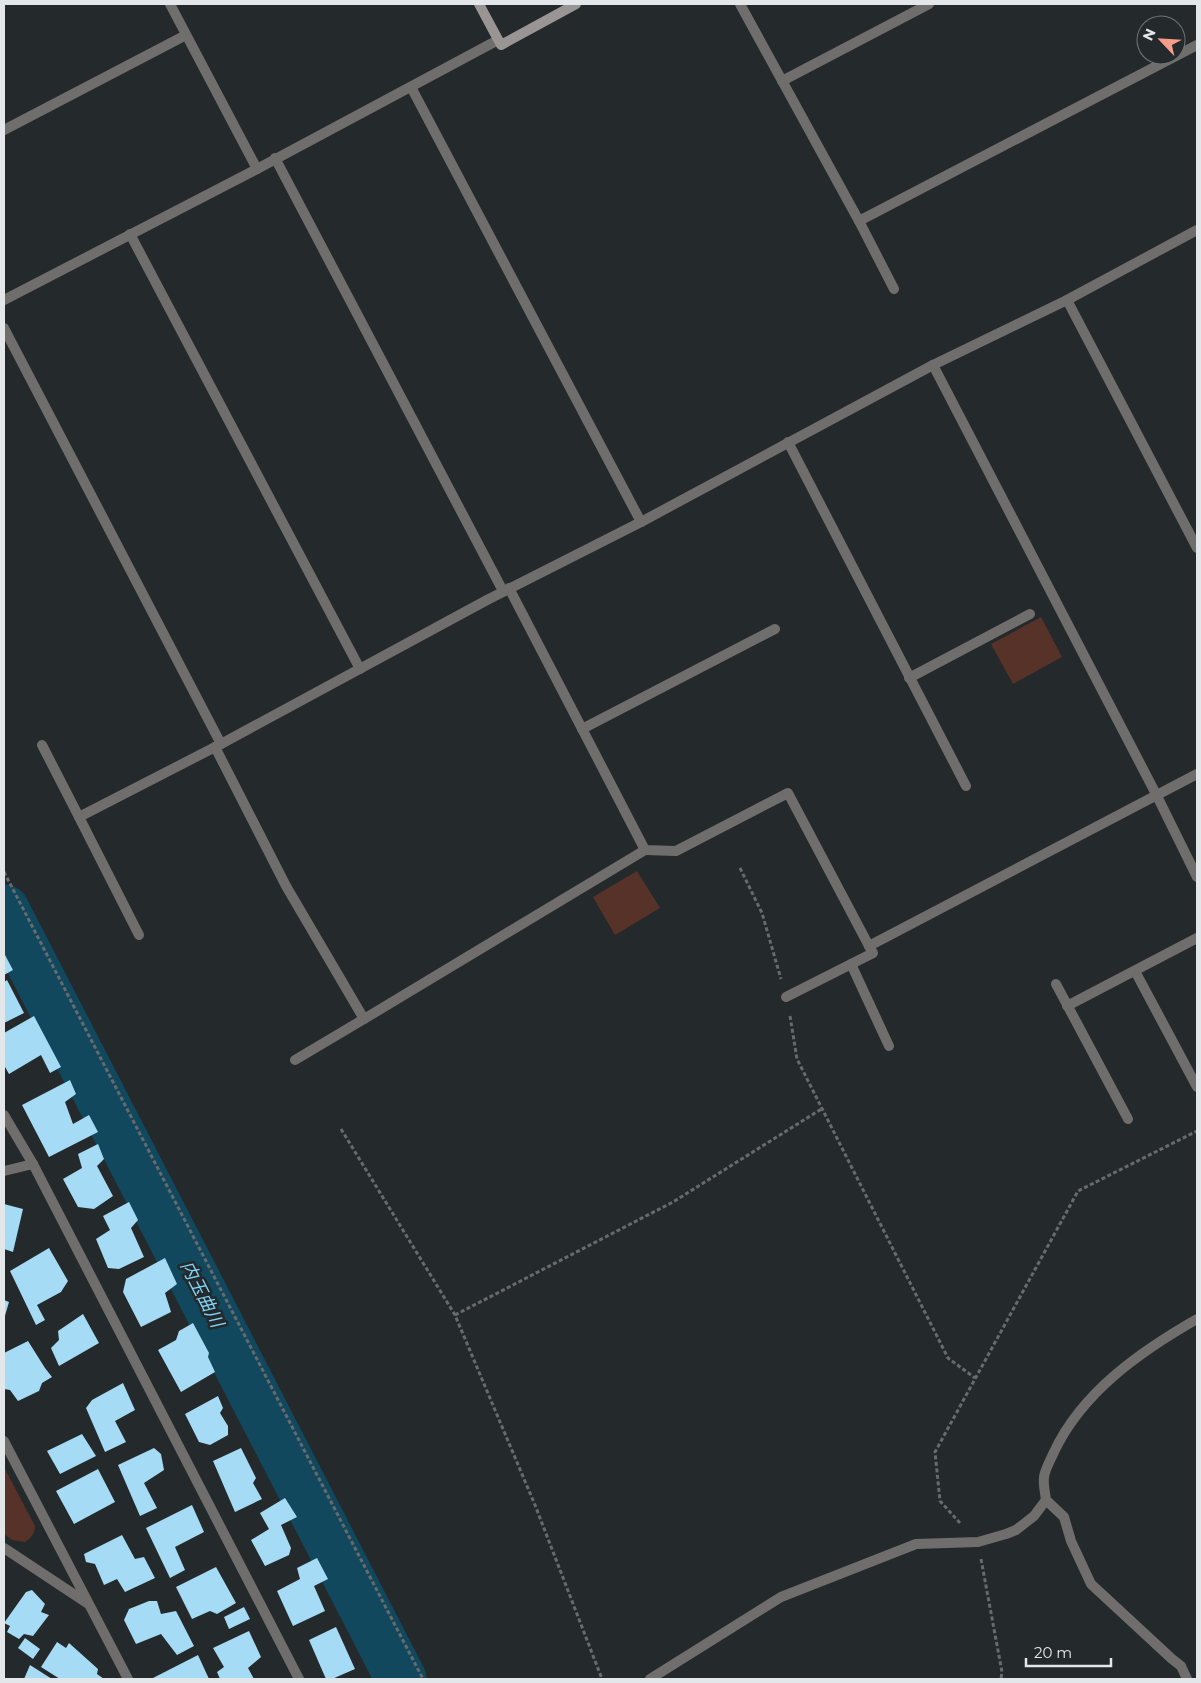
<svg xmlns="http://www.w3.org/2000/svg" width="1201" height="1683" font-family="Montserrat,'Noto Sans JP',sans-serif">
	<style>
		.green { fill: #573229 }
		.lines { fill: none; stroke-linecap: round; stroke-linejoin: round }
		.river { stroke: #11485d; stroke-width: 51 }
		.building { fill: #a5dbf4 }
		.path { stroke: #676b6d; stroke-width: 3; stroke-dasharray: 4 2.5; stroke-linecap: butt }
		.street { stroke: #706d6d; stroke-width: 10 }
		.secondary { stroke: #999594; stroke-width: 10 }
		.labels { text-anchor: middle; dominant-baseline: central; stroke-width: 5; stroke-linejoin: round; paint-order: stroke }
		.water-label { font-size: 18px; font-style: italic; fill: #82d5f9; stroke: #24292b }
	</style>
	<rect width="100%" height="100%" fill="#24292b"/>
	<!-- green -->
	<g class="green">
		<polygon points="1041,617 1062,657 1013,684 991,644"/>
		<polygon points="637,871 660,908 615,935 593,897"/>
		<path d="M4 1467 35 1526C35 1533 32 1537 25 1542L12 1540 4 1534Z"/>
	</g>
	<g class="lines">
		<!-- river -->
		<polyline class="river" points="4,910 401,1679"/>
	</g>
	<!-- building -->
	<g class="building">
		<polygon points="5,955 13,970 4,975 4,956"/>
		<polygon points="7,980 24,1013 4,1023 4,982"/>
		<polygon points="34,1016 61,1067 50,1073 41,1055 9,1074 4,1065 4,1033"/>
		<polygon points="70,1080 76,1094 65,1102 73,1124 89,1115 98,1132 49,1157 22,1105"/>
		<polygon points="98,1144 104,1159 97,1166 113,1196 94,1209 78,1207 63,1179 82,1168 78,1154"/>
		<polygon points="129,1202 138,1220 131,1228 144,1257 119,1269 108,1268 96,1239 110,1230 103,1216"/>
		<polygon points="4,1204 23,1209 13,1252 4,1249"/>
		<polygon points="49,1248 68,1281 61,1292 37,1305 45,1320 36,1325 10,1271"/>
		<polygon points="165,1258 177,1284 165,1293 171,1312 141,1327 123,1292 126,1279"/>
		<polygon points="4,1300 9,1302 4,1319"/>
		<polygon points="83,1314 99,1343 59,1366 51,1348 59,1340 58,1331"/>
		<polygon points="193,1323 209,1353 208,1357 215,1372 181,1392 158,1350 176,1340 179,1331"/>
		<polygon points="28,1341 45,1368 52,1377 42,1383 39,1391 18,1401 10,1390 4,1389 4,1353"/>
		<polygon points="123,1383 135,1410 115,1421 126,1442 105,1452 86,1408 92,1400"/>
		<polygon points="218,1396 223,1408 220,1413 228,1426 228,1435 210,1445 199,1442 185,1414"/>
		<polygon points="82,1434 96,1456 60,1474 47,1451"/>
		<polygon points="154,1448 161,1454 164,1470 144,1483 157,1508 140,1516 118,1465"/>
		<polygon points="241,1448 256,1478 253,1483 262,1499 235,1512 213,1461"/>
		<polygon points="98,1469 115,1502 74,1524 56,1491"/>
		<polygon points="285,1498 297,1517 281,1525 291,1548 289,1555 265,1566 251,1540 269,1529 260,1513"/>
		<polygon points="192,1505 204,1532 175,1547 185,1570 170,1578 146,1528"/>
		<polygon points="122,1535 135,1559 144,1557 155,1578 125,1592 117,1579 104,1585 95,1564 86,1562 84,1554"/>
		<polygon points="317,1558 328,1579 314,1586 325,1611 293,1626 277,1591 300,1579 297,1568"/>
		<polygon points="216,1567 236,1603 217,1614 210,1611 192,1619 176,1587"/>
		<polygon points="32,1590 45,1604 41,1612 49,1615 33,1636 24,1634 19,1639 7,1632 10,1626 4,1623 26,1592"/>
		<polygon points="149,1601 157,1601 161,1614 176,1611 194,1646 177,1655 161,1634 136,1644 124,1620 129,1609"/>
		<polygon points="244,1607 250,1619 229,1629 224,1617"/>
		<polygon points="336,1627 355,1669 332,1679 326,1679 309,1640"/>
		<polygon points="249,1631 261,1657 248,1668 254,1679 220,1679 217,1672 224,1667 213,1648"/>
		<polygon points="25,1638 40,1649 33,1659 18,1648"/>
		<polygon points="57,1642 66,1648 69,1643 98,1669 97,1674 104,1679 60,1679 41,1667"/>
		<polygon points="198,1655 209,1679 151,1679"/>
		<polygon points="30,1665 52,1679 24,1679"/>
	</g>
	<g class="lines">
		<!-- path -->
		<g class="path">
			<polyline points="740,868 762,913 781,979"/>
			<polyline points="4,872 423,1679"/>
			<polyline points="790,1016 797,1059 948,1358 975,1378"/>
			<polyline points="341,1129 455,1315 535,1505 602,1679"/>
			<polyline points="455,1315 673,1202 823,1108"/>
			<polyline points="960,1523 940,1501 935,1452 1078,1191 1197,1131"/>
			<polyline points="981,1559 1002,1672 1001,1679"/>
		</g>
		<!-- street -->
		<g class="street">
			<polyline points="170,4 257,169"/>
			<polyline points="740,4 859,221 894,289"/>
			<polyline points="782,81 929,4"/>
			<polyline points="411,87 641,522"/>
			<polyline points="4,130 186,35"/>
			<polyline points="275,158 503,591"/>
			<polyline points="859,221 1197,45"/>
			<polyline points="130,234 360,669"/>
			<polyline points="4,300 257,169 498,40"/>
			<polyline points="1067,300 1197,548"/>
			<polyline points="4,328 221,744"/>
			<polyline points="933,365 1157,796 1197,877"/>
			<polyline points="788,442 966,786"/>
			<polyline points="509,588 645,850 676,851 788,793 869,946 1197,774"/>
			<polyline points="909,678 1030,614"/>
			<polyline points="582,729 775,629"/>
			<polyline points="42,745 79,817 221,744 487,600 641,522 933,365 1067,300 1197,230"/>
			<polyline points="215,747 286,886 364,1019 645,850"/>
			<polyline points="79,817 139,935"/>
			<polyline points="851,964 889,1046"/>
			<polyline points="1135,971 1197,1087"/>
			<polyline points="1056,984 1128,1119"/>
			<polyline points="786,997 873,953 869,946"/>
			<polyline points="1067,1006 1197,938"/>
			<polyline points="295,1060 364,1019"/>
			<polyline points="4,1115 33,1164 299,1679"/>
			<polyline points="4,1171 33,1164"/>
			<polyline points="4,1441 128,1679"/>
			<polyline points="4,1548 87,1603"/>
			<polyline points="650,1679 781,1597 916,1544 978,1542 1006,1534 1016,1530 1034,1516 1046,1500"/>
			<path d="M1187 1679 1181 1666 1172 1659 1091 1584 1071 1541 1064 1517 1046 1500C1045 1492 1043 1484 1044 1477 1045 1469 1051 1459 1054 1452 1082 1392 1141 1351 1197 1319"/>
		</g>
		<!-- secondary -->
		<polyline class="secondary" points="479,4 501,45 576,4"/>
	</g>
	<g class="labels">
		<!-- water labels -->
		<g class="water-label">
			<text transform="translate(202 1294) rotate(63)">内玉曲川</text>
		</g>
	</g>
	<!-- border -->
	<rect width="1201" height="1683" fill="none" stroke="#e4e7e9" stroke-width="10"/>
	<!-- north arrow -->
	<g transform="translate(1161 40) rotate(295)"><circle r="24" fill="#24292b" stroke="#717577"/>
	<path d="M0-4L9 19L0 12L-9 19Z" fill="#f49e89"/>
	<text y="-8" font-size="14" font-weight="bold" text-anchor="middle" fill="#e4e7e9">N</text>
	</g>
	<!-- scale -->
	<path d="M1026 1658v8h85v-8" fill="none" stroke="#e4e7e9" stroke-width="2.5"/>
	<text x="1034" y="1658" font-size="15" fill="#e4e7e9" stroke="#24292b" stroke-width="4" paint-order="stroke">20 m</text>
</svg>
